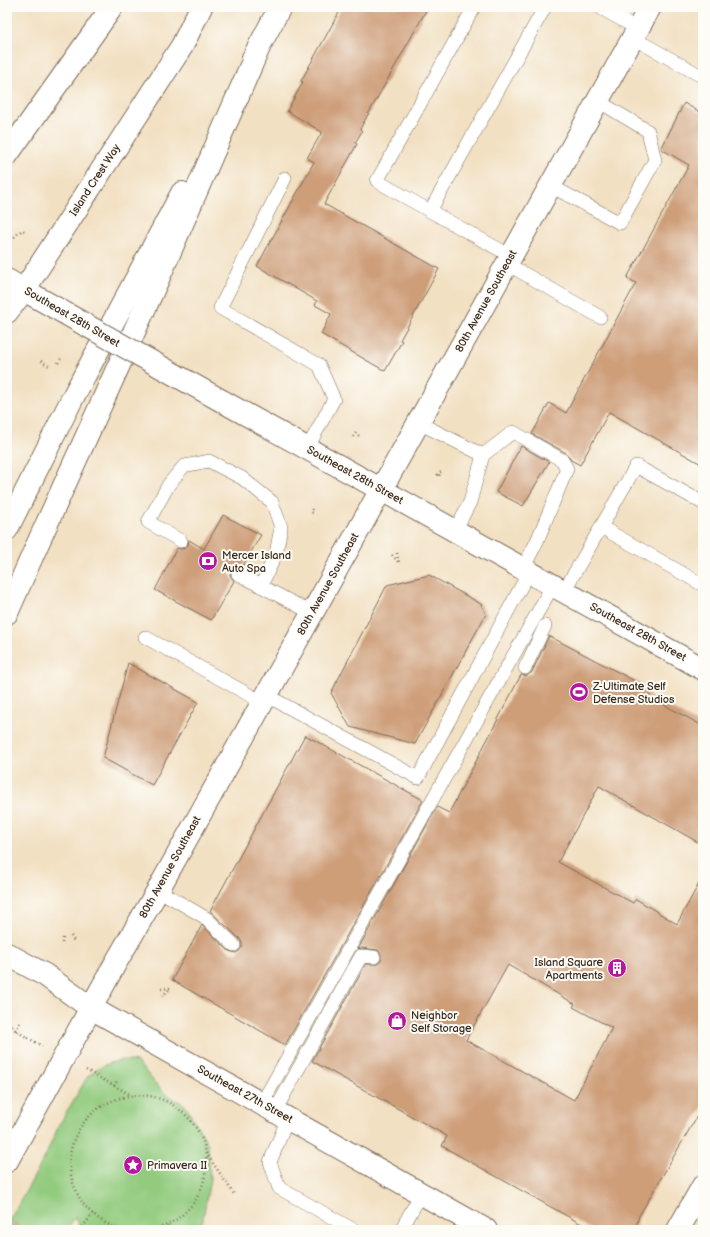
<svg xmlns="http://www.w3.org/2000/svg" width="710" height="1237" font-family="'Balsamiq Sans',sans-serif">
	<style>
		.green { fill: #92cb7e; stroke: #667a4e }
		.building { fill: #ce9e79; fill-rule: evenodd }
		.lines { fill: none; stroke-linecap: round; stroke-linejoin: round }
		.motorway-tunnel { stroke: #cdbca1; stroke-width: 22; stroke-dasharray: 22 11; stroke-linecap: butt }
		.service-casing { stroke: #7b6a57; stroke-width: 14 }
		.minor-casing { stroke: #7b6a57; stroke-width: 24 }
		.tertiary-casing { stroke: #7b6a57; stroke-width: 24 }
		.secondary-casing { stroke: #7b6a57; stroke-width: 24 }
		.motorway-casing { stroke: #7b6a57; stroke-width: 24 }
		.path { stroke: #7b6a57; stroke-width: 2.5; stroke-dasharray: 1 3; stroke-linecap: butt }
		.service { stroke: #fff; stroke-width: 13 }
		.minor { stroke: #fff; stroke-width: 22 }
		.tertiary { stroke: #fff; stroke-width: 22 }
		.secondary { stroke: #fff; stroke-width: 22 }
		.motorway { stroke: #fff; stroke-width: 22 }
		.tertiary-bridge-casing { stroke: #7b6a57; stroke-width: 24; stroke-linecap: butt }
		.tertiary-bridge { stroke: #fff; stroke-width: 22 }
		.labels { text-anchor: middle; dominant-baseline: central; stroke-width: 4; stroke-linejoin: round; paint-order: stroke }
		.street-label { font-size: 11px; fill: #3b2a1e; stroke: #fdfcf7 }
		.poi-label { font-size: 11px; fill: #3b2a1e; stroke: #fdfcf7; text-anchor: start }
	</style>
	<rect width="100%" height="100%" fill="#fdfcf7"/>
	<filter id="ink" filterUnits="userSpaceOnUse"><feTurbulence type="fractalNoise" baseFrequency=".025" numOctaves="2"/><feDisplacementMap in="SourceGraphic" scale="8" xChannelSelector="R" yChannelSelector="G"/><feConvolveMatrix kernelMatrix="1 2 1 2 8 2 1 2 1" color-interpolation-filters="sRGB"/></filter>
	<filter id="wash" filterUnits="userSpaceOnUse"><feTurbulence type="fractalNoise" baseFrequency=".012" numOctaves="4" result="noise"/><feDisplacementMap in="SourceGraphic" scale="16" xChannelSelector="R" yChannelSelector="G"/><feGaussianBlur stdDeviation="0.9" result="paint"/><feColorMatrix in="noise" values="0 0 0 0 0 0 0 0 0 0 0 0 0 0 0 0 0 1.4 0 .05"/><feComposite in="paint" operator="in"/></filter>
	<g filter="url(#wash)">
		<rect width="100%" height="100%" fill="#f2e0c2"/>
		<!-- green -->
		<polygon class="green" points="123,1060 137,1062 164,1093 185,1105 208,1144 210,1179 201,1230 80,1230 76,1216 66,1230 7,1230 7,1225 45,1157 59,1125 88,1076 98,1068 112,1062"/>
		<g id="blocks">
			<!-- building -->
			<g class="building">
				<polygon points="342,7 428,7 360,129 362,131 355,143 357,144 324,204 439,269 400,340 402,341 385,371 321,334 331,314 315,305 317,301 257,266 314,162 307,158 322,132 287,111 303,82 301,81"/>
				<polygon points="684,103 703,114 703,465 609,412 580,465 571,460 566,453 532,434 549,403 566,413 636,283 627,278 689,165 661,149"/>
				<polygon points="521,446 549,462 523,506 496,492"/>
				<polygon points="223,515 261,535 242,567 237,566 231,570 230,575 234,581 211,620 155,590 177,548 181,549 185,548 188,545 189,540 204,549"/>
				<polygon points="429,575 481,604 486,614 415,744 350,727 331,693 387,585"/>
				<path d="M549 636 652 690 648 696 703 726V845L599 786 558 862 633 903 636 899 677 924 703 876V1106L639 1216 635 1230H592L442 1146 447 1136 312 1061 366 964H377L381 961V954L378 950 362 948 358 949 437 807 449 813 521 675 526 676 532 672ZM508 965 575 1004 573 1007 612 1028 574 1100 466 1040Z"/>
				<polygon points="128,663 198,702 152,785 103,758"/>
				<polygon points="305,735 423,800 285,1045 172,980 202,925 229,951 236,953 239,951 242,947 242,943 240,939 210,911"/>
			</g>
		</g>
	</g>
	<g filter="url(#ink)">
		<use href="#blocks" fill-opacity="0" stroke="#7b6a57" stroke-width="1"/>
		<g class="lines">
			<!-- motorway-tunnel -->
			<polyline class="motorway-tunnel" points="7,1224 11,1230"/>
			<defs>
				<g id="service">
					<polyline points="599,7 638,29"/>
					<polyline points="633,38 703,77"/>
					<polyline points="285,178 220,308 319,365 334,399 307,449"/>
					<polyline points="551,186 620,223 655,160 648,131 598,101"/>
					<polyline points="430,211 377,181 474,7"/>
					<polyline points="511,256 430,211 545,7"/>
					<polyline points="507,264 600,317"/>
					<polyline points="419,423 483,455 513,432 562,460 567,469 537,541 523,569"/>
					<polyline points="703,503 636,466 601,527 703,585"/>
					<polyline points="455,531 470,502 483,455"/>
					<polyline points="181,541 148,522 169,484 184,466 209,461 242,478 272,502 281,527 276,554 261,586 238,574"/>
					<polyline points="261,586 312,613"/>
					<polyline points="564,591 601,527"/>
					<polyline points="145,637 262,702"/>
					<polyline points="525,668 545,626"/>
					<polyline points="266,695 418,778 529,572"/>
					<polyline points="158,890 206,918 234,945"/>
					<polyline points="262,1103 553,585"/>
					<polyline points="275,1111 361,956 374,957"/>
					<polyline points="288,1118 270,1162 279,1188 354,1230"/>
					<polyline points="401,1230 421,1194"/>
				</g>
				<polyline id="minor" points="7,280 24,290"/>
				<g id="tertiary">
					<polyline points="24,290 84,324"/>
					<polyline points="222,401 703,669"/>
					<polyline points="7,1161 115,964 158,890 650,7"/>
					<polyline points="678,1230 703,1186"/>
				</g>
				<g id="secondary">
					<polyline points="7,312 24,290 182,46 201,7"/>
					<polyline points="7,954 45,975 91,1008 486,1230"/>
				</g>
				<g id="motorway">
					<polyline points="253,58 280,7"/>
					<polyline points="7,155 112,7"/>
					<polyline points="7,529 72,399 182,193"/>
					<polyline points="7,613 38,543 159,277 260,45"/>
				</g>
			</defs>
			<!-- service casing -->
			<use href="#service" class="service-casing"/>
			<!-- minor casing -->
			<use href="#minor" class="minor-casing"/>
			<!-- tertiary casing -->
			<use href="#tertiary" class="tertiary-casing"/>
			<!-- secondary casing -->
			<use href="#secondary" class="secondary-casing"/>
			<!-- motorway casing -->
			<use href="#motorway" class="motorway-casing"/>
			<!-- path -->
			<g class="path">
				<polyline points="7,240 12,239 22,230 27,232"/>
				<polyline points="41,361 49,366"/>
				<polyline points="58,363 62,357"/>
				<polyline points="353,437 356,433 359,436"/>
				<polyline points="437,475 441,472 438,478"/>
				<polyline points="312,509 311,512 315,514"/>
				<polyline points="397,553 399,563"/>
				<polyline points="392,555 399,563"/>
				<polyline points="71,936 74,941"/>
				<polyline points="62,943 63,938"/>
				<polyline points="161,989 171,988"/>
				<polyline points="162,996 171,988"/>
				<polyline points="7,1020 16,1031 42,1046"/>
				<polyline points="16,1031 20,1022"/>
				<polyline points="86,1070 131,1095"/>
				<polyline points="114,1086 117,1081"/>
				<polyline points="206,1153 234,1194"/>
				<polyline points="80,1230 93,1214"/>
				<path d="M124 1230C109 1228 90 1214 82 1202 32 1123 147 1049 198 1131 214 1157 206 1195 183 1214 175 1222 165 1226 154 1230"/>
				<polyline points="166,1230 170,1224"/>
			</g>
			<!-- service -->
			<use href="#service" class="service"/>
			<!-- minor -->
			<use href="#minor" class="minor"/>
			<!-- tertiary -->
			<use href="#tertiary" class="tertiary"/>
			<!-- secondary -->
			<use href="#secondary" class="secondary"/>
			<!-- motorway -->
			<use href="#motorway" class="motorway"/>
			<defs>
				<polyline id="tertiary-bridge" points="84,324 222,401"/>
			</defs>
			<!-- tertiary-bridge casing -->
			<use href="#tertiary-bridge" class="tertiary-bridge-casing"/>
			<!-- tertiary-bridge -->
			<use href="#tertiary-bridge" class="tertiary-bridge"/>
		</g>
	</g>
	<!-- icons -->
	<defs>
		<symbol id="bank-disc" viewBox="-11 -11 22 22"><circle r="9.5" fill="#b5179e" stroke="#fdfcf7"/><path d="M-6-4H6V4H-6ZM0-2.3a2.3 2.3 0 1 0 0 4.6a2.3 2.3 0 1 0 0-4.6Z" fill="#fff"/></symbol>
		<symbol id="stadium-disc" viewBox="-11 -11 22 22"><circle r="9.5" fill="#b5179e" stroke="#fdfcf7"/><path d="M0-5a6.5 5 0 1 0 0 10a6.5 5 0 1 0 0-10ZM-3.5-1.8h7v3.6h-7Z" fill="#fff"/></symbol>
		<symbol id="building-disc" viewBox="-11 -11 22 22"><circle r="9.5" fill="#b5179e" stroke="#fdfcf7"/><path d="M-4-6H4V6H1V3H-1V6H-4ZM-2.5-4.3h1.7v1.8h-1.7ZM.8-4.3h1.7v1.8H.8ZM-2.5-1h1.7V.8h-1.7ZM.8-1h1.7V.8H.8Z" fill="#fff"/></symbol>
		<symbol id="shop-disc" viewBox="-11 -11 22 22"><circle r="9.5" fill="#b5179e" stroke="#fdfcf7"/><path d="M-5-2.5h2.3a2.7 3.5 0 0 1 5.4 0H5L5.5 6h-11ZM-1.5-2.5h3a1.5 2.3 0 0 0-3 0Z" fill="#fff"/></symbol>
		<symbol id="sight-disc" viewBox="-11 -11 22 22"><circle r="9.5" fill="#b5179e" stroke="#fdfcf7"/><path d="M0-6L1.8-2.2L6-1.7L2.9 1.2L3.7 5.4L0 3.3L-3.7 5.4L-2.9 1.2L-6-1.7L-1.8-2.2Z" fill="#fff"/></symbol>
	</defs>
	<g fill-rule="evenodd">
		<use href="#bank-disc" x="197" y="550" width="22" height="22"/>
		<use href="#stadium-disc" x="568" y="681" width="22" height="22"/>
		<use href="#building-disc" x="606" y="957" width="22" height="22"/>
		<use href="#shop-disc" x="386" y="1010" width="22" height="22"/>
		<use href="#sight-disc" x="122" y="1154" width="22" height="22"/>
	</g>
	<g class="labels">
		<!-- street labels -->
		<g class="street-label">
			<text transform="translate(95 180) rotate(-57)">Island Crest Way</text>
			<text transform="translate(486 301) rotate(-61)">80th Avenue Southeast</text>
			<text transform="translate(72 317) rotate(30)">Southeast 28th Street</text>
			<text transform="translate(355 475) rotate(29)">Southeast 28th Street</text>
			<text transform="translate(328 584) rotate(-61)">80th Avenue Southeast</text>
			<text transform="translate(638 632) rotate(29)">Southeast 28th Street</text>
			<text transform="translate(170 867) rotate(-61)">80th Avenue Southeast</text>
			<text transform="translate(245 1094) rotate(29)">Southeast 27th Street</text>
		</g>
		<!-- poi labels -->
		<g class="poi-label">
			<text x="222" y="555">Mercer Island<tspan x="222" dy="13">Auto Spa</tspan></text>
			<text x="593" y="686">Z-Ultimate Self<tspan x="593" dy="13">Defense Studios</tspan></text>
			<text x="603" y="962" text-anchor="end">Island Square<tspan x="603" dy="13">Apartments</tspan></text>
			<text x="411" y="1015">Neighbor<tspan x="411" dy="13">Self Storage</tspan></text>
			<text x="147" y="1165">Primavera II</text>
		</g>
	</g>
	<!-- margin -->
	<rect width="710" height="1237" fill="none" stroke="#fdfcf7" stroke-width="24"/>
</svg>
